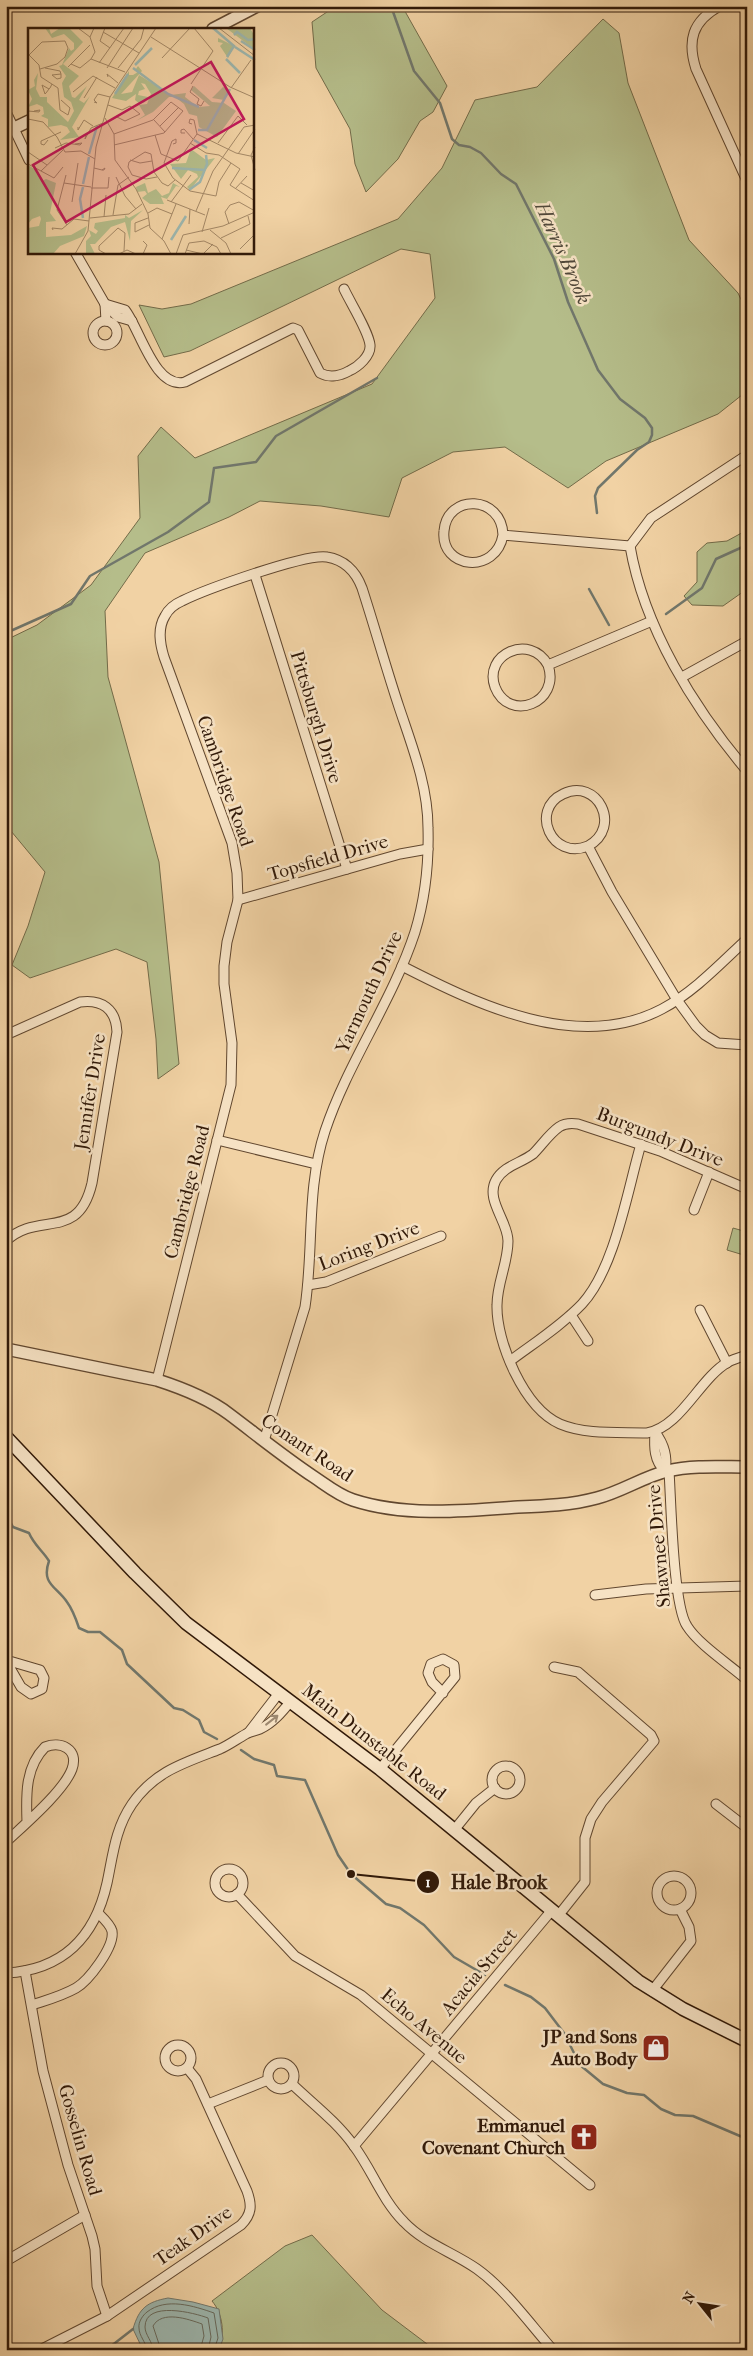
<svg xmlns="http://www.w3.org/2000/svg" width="753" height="2356" font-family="'IM FELL French Canon',serif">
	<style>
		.green { fill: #b5bd8a; stroke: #736b49 }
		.water { fill: #9cb6ae; stroke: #71776c }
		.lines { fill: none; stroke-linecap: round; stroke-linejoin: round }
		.shore { stroke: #66685b; stroke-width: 1 }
		.stream { stroke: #71776c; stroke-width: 2.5 }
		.minor-casing { stroke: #61472f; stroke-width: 11 }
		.tertiary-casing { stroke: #61472f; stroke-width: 14 }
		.secondary-casing { stroke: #311908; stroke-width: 15 }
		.minor { stroke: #f6e2c4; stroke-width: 9 }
		.tertiary { stroke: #f6e2c4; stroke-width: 11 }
		.secondary { stroke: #f6e2c4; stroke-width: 12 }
		.oneway { stroke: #9d886f }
		.labels { text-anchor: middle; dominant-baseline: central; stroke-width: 5; stroke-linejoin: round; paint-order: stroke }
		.street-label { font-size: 19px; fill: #311908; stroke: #f6e2c4 }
		.poi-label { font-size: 19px; font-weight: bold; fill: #311908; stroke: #f6e2c4; text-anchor: end }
		.water-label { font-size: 20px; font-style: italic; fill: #51483a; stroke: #f6e2c4 }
		.inset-river { fill: none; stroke: #9cb6ae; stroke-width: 2.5 }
		.inset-road { fill: none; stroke: #a48866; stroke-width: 1 }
		.view { fill: #c2185b; fill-opacity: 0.15; stroke: #c2185b; stroke-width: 2.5 }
		.inset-edge { fill: none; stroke: #311908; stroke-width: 2.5 }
		.leader { fill: none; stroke: #311908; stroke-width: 2 }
		.callout-dot { fill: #311908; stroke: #f6e2c4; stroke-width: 2 }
		.mark-label { font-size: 15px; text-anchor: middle; font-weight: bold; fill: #fff }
		.callout-label { font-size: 20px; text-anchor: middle; font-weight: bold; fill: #311908; stroke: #f6e2c4; stroke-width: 5; stroke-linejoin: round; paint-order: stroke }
	</style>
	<rect width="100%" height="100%" fill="#f1d2a4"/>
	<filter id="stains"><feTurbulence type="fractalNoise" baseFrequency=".004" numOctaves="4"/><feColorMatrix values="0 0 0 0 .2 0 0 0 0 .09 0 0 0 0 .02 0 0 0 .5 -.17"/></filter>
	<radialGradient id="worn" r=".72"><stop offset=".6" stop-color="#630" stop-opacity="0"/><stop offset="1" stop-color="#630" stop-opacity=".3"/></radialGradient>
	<!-- green -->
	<g class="green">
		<polygon points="336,6 402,6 447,86 433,112 420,121 398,159 366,192 355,164 350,129 316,68 312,22"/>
		<polygon points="603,19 619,33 628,83 689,240 738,293 747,312 747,391 718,414 606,461 568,488 505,447 453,452 402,478 389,517 321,506 260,501 229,517 145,553 105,611 108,677 159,862 179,1064 158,1079 156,1039 147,962 116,949 30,978 12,965 28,926 45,872 6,825 6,640 37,625 91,585 140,518 138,456 161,427 195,458 372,384 435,298 430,254 401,249 190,351 164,357 139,305 162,309 191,304 398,219 442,168 475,100 537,87"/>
		<polygon points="747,530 747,589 723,606 692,605 684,596 697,582 697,552 707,543 727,541"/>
		<polygon points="733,1228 747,1232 747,1256 727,1250"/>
		<path d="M312 2235 382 2310 435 2350H219C225 2334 223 2314 212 2301L285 2246Z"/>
	</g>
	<!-- water -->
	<path class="water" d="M168 2298 193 2302 219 2309 223 2339 219 2350H143L133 2329C139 2308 147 2302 168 2298Z"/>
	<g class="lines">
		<!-- shore -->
		<g class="shore">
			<path d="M147 2350C146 2342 139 2336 139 2328 138 2322 143 2315 147 2312 166 2297 194 2306 214 2313L218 2338 214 2350"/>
			<path d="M153 2350C153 2342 145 2335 145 2327 145 2300 195 2313 208 2318L211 2337 208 2350"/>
			<path d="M161 2350 153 2326C162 2310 188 2319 202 2324L204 2336 200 2350"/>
		</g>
		<!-- stream -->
		<g class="stream">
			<polyline points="391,6 414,71 440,103 452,139 459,145 470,147 481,153 501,174 516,184 554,259 568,302 598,370 620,399 645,418 652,428 652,435 649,442 637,450 598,488 595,496 597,513"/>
			<polyline points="589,589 609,625"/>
			<polyline points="666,614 702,588 716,559 747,545"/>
			<polyline points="6,633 71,604 90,576 168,532 209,502 214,468 256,462 276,436 377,378"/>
			<path d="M6 1514 13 1527 29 1533C34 1545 43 1551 49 1561 41 1584 56 1586 67 1602 73 1610 76 1619 79 1628L88 1632H100L122 1650 127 1664 174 1708 183 1710 199 1720 204 1732 217 1739"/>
			<polyline points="241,1750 254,1759 274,1765 277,1776 305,1780 338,1855 351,1874 386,1904 400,1908 424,1925 454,1957 485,1975"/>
			<polyline points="505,1985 531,1997 545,2008 564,2033 580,2065 603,2084 627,2093 644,2095 661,2109 675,2115 693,2116 747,2139"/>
			<polyline points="106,2350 133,2329"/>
		</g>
		<defs>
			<g id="minor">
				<path d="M720 6C692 21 687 41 696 69L747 181"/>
				<polyline points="6,112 29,160"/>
				<polyline points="75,252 105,304 106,321"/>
				<path d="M105 304 125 310C140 329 155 390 185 382L293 328 298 330 320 373C329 378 340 376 349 371 358 367 371 356 370 345 369 332 350 302 344 289"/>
				<polyline points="105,304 118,317 132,321"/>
				<circle cx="105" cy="333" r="12"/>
				<path d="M503 535C496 575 440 569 444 531 447 493 502 495 503 535L630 546"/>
				<path d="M630 546C644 628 694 708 747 771"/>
				<polyline points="630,546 651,518 747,455"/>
				<polyline points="255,575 347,869"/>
				<path d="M548 665C561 703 509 723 495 687 483 654 530 633 548 665L652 621"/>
				<polyline points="682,677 747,641"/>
				<path d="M588 846C623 827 597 777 563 794 529 810 552 861 588 846L612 892 677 1000 696 1026 705 1035 718 1043 747 1045"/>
				<polyline points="238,900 400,854 428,849"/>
				<path d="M402 966C478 1005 578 1053 662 1009 694 992 720 964 747 939"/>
				<path d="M6 1035 80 1002C102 999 116 1009 117 1032L92 1183C78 1243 39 1210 6 1241"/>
				<polyline points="217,1140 316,1164"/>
				<path d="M747 1189 660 1151 578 1124C571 1123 565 1123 559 1127 549 1134 542 1145 533 1154 521 1163 504 1166 496 1180 485 1200 508 1221 508 1241 508 1263 497 1283 497 1305 496 1342 524 1408 560 1424 586 1435 619 1432 647 1433 681 1427 699 1379 728 1362 734 1359 741 1357 747 1355"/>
				<polyline points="694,1210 709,1172"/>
				<polyline points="308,1285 326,1282 441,1236"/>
				<polyline points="700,1310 727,1363"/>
				<polyline points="571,1315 588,1341"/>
				<path d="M510 1361C534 1343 561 1326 582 1304 615 1268 627 1192 641 1144"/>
				<path d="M157 1380 231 1085 232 1043 224 984V966L227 942 238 900 237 873 232 843 164 657C160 644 157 629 165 616 168 610 175 604 182 601 204 590 306 553 327 557 345 560 356 572 362 588 375 628 386 668 399 707 412 746 428 786 428 828 429 863 425 899 415 932 392 1002 348 1062 325 1131 306 1189 314 1248 305 1307L264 1441"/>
				<path d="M655 1432C654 1447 654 1461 665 1471"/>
				<path d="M655 1432C664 1444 668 1456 665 1471"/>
				<path d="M669 1471C671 1500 673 1606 687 1626 698 1644 730 1665 747 1680"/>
				<polyline points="595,1595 646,1589 747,1586"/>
				<polyline points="6,1660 40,1670 44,1678 42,1689 31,1694 21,1687 6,1661"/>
				<polyline points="554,1667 578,1672 651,1735 654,1741 602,1802 591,1819 585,1838 585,1882 558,1916"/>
				<polyline points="249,1732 279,1693"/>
				<circle cx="506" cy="1780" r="14"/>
				<polyline points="380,1769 455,1677 454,1665 443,1659 431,1664 428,1673 432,1682 443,1693"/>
				<polyline points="716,1804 747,1828"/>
				<polyline points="455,1829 476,1803 495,1788"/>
				<path d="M6 1842C24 1825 64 1791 72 1769 79 1749 61 1741 45 1747 25 1767 26 1796 27 1822"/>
				<circle cx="229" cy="1883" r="14"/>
				<circle cx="674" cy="1893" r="17"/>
				<polyline points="237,1894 295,1956 361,1995 590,2185"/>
				<polyline points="25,1971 43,2071 68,2165 92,2236 95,2249 97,2286 107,2316"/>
				<path d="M6 1973C63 1970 95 1937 107 1883 113 1855 115 1829 132 1804 155 1771 184 1763 220 1749 229 1745 237 1739 246 1734 250 1731 256 1731 260 1729 273 1723 282 1712 291 1701"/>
				<polyline points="652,1991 691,1941 689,1927 680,1909"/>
				<path d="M32 2005C47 2000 62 1996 76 1988 88 1981 115 1947 112 1931 110 1924 103 1918 98 1913"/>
				<circle cx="178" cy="2058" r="13"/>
				<circle cx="281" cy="2076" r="13"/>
				<path d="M292 2084C313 2104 337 2122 354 2146 372 2170 382 2200 404 2222 425 2244 453 2252 477 2269 505 2289 530 2324 553 2350"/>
				<polyline points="208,2104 268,2080"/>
				<polyline points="354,2146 552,1910"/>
				<polyline points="6,2261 85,2215"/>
				<path d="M40 2350 107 2316 241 2225C252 2214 252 2205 247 2191L196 2079 187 2068"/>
			</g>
			<g id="tertiary">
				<polyline points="213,29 257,6"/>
				<polyline points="6,132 29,121"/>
				<path d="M6 1349 157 1380C182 1388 208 1398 229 1414 257 1435 284 1457 314 1477 326 1485 338 1495 353 1500 405 1517 465 1511 518 1507 545 1506 571 1505 597 1498 621 1492 643 1477 667 1471 693 1465 721 1467 747 1467"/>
			</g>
			<polyline id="secondary" points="6,1437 135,1573 186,1623 380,1769 638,1981 683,2009 747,2041"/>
		</defs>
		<!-- minor casing -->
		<use href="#minor" class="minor-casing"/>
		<!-- tertiary casing -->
		<use href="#tertiary" class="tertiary-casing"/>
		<!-- secondary casing -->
		<use href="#secondary" class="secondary-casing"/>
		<!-- minor -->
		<use href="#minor" class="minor"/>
		<!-- tertiary -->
		<use href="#tertiary" class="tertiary"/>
		<!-- secondary -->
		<use href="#secondary" class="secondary"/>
	</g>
	<!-- one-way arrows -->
	<defs><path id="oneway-shaft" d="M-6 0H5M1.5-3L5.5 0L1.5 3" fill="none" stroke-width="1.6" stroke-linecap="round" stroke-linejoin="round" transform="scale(1.25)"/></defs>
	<use class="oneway" href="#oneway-shaft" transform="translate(272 1720) rotate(-38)"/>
	<!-- icons -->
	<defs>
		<symbol id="shop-square" viewBox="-11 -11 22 22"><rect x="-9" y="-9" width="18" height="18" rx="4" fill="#8f2418" stroke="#f6e2c4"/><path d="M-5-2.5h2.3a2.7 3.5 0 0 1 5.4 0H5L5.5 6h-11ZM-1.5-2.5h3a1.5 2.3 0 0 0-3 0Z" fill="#fff"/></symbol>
		<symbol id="church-square" viewBox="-11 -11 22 22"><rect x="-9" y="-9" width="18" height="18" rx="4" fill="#8f2418" stroke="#f6e2c4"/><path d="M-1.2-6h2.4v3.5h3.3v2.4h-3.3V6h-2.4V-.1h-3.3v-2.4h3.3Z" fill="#fff"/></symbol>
	</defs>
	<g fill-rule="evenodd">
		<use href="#shop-square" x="640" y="2032" width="32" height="32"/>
		<use href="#church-square" x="568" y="2121" width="32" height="32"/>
	</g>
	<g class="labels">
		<!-- street labels -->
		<g class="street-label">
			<text transform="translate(316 717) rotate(73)">Pittsburgh Drive</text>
			<text transform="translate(225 781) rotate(71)">Cambridge Road</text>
			<text transform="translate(328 858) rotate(-16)">Topsfield Drive</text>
			<text transform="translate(369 992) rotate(-65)">Yarmouth Drive</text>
			<text transform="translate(90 1092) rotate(-81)">Jennifer Drive</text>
			<text transform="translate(660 1137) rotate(21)">Burgundy Drive</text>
			<text transform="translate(187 1192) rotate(-76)">Cambridge Road</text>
			<text transform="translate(369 1246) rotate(-21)">Loring Drive</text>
			<text transform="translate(307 1448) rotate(34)">Conant Road</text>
			<text transform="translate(659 1546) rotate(-95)">Shawnee Drive</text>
			<text transform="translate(374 1742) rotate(38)">Main Dunstable Road</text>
			<text transform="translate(479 1972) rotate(-50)">Acacia Street</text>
			<text transform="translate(424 2026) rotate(40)">Echo Avenue</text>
			<text transform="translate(80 2140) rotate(74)">Gosselin Road</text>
			<text transform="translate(193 2236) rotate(-35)">Teak Drive</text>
		</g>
		<!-- poi labels -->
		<g class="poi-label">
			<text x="637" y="2037">JP and Sons<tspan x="637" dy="22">Auto Body</tspan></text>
			<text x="565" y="2126">Emmanuel<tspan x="565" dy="22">Covenant Church</tspan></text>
		</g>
		<!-- water labels -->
		<g class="water-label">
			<text transform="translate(563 253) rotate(66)">Harris Brook</text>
		</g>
	</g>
	<!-- overview -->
	<g transform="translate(28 28)">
		<rect width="226" height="226" fill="#f1d2a4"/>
		<path d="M17 0H21L23 6 32 0H41L55 14 35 36 51 48 41 58 44 69 47 70 59 58 51 72 56 75 62 68 44 99 51 109 32 112 42 104 39 99 33 97 20 99V91L13 88 16 86 15 79 9 76 0 79 4 71 0 62 7 58 6 52 10 45 8 61 12 69H19V74L40 94 46 83 43 74 36 69 34 55 38 48 31 38 34 37 41 20 43 23 46 21V15L36 6 24 10ZM198 0H222L226 7V21ZM190 10 206 18 200 30 192 18 195 15 190 14ZM110 38 114 43 93 66 104 64 111 47 143 67 158 65 157 69 170 79 182 78 163 62 166 58 184 74 196 75 208 83 189 109 171 99 169 88 161 86 156 76 147 69H141L125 84 108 93 117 87 111 77 119 76 123 66 117 56 113 55 117 61 111 63 110 67 120 69 117 74 112 76 107 72 108 66 98 73 84 70 101 43V47H105L110 44 108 41ZM195 59 202 62 196 72 184 70ZM163 121 178 132 187 130 162 162 159 159 170 149 169 146 160 142 153 151 142 136 158 135ZM0 137 8 142 14 153 18 151 28 155 22 185 28 193 18 194V209L43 207 59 198 56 208 32 218 25 226H0V200L11 198 13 191 12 188 4 191 0 196ZM117 155 120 165 128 161 134 168 141 165 145 155 152 159 148 158 139 171 133 169 136 176H122L114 170 119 166 117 163 109 164 108 159ZM115 182 103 193 102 213 97 194 83 199 67 216H62L67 226H58V213L63 208 61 202 68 206 70 203 66 200 67 195 97 190V187L101 190Z" fill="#b5bd8a"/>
		<path class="inset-river" d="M185 0 206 18 199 29M206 7 209 4 220 12 227 11M213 13 227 22M207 19 227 32M198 31 212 45M107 37 124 20M105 40 140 66 171 79M87 66 100 46M170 102H179L202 61M166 112 179 120M61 126 69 98M144 140 177 142M55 156 61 129M161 162 172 154 179 136 178 127M55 190 52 171 55 159M143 212 158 188"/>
		<path class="inset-road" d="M50 0 62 9 66 0M77 0 72 13 82 20M191 0 227 28M75 4 111 25M123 9 202 59 227 70M134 30 162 0M63 31 97 44M71 35 96 0M43 36 52 40 63 31 67 24 62 9M40 39 62 17M17 40 32 43 33 46 24 47 29 51 33 50V46M79 40 105 0M90 40 113 11 116 0M12 41 29 36 37 29 40 20 37 13 14 14 1 27 11 37 13 49 30 60 32 82 40 87 42 80 33 72M80 49 79 46 90 55M163 56 185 23 166 0M165 58 162 64 171 71 169 76 173 78 176 73M203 60 223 32M21 61 14 57 17 66 18 65 21 61 22 60 24 56M45 64 65 48 87 60M56 70 69 49M66 74 69 75 66 72 70 66 82 69M80 77 94 82 102 78 112 86 97 93 89 89 81 93M0 83 11 84 12 82 6 83M77 90 86 106 87 132 108 161 120 186 122 200 136 213 143 226M0 91 15 94 29 109 37 124 53 123 67 131M126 92 137 104M164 96 161 95 162 91 166 92 169 106M132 98 151 79M50 99V102L56 92 65 98M157 105H153V102L156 101 165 111M86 106 125 92 143 74 155 83 136 105 86 117M169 106 208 125 227 129M58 107 57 111 63 100 75 95M127 107 133 126 150 133 169 106M20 112 16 117 13 116V113L33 104M162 115 178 125 191 127 212 141 202 157 227 173M190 115 210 88 219 97M145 116 148 115V111L144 113 136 135 145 150 162 163 188 168 191 154 203 135M227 119 223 127 227 142M27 120 38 115 52 117 54 115 47 116M0 124 19 137M210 126 227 101M102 132 112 135 124 133M0 136 26 150 35 139M66 140 74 142H76L77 140 74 142M13 143 35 122M38 147 29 182 39 197M88 149 97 168 108 181M129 149 118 151 104 147 100 139 101 134 117 124 123 126 126 144 134 155 140 158 147 152M36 155 63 159M213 155 227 163M63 160H80L81 149M207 161 219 148M139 172 177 187M44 174 50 135M143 174 163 147M168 183 185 143 216 99 227 97M120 185 129 180 144 186M85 187 90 157 101 149M76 189 78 167M62 190 101 186 114 176M120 190 107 195V204L121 197M161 196 162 181M201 196 197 184 202 177 211 174 227 183M25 202 24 200 34 201 46 191 61 193M182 202 198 215 203 226M174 204 181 180M193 210 222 196 220 188M134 211 148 176M212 221 227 206M158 222 175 226 185 216M47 226 60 203 68 119 82 69 128 0M78 226 71 222V218L90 200 97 205 96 223M91 226 99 222 108 226M115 226 119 217 115 213M148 226 155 207 195 198 227 184M157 226 161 215 176 213 189 219 193 226"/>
		<path class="view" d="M183 34 216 91 38 194 5 137Z"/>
		<rect width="226" height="226" class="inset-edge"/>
	</g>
	<!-- callouts -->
	<path class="leader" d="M351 1874L428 1882"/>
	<g class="callout-dot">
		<circle cx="351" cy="1874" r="5"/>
		<circle cx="428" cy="1882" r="12"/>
	</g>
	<g class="mark-label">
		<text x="428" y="1887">1</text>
	</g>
	<g class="callout-label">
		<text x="499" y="1889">Hale Brook</text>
	</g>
	<!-- margin -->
	<rect width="753" height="2356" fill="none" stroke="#f1d2a4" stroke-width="25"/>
	<rect x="8" y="8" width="738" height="2341" fill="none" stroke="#311908" stroke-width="2.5"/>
	<rect x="12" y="12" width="728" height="2331" fill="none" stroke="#311908"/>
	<!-- north arrow -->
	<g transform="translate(700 2304) rotate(300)" stroke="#f6e2c4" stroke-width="4" paint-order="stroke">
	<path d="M0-4L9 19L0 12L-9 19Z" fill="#311908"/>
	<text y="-8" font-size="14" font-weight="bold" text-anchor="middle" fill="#311908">N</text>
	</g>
	<rect width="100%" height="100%" filter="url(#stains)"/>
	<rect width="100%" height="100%" fill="url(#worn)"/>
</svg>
